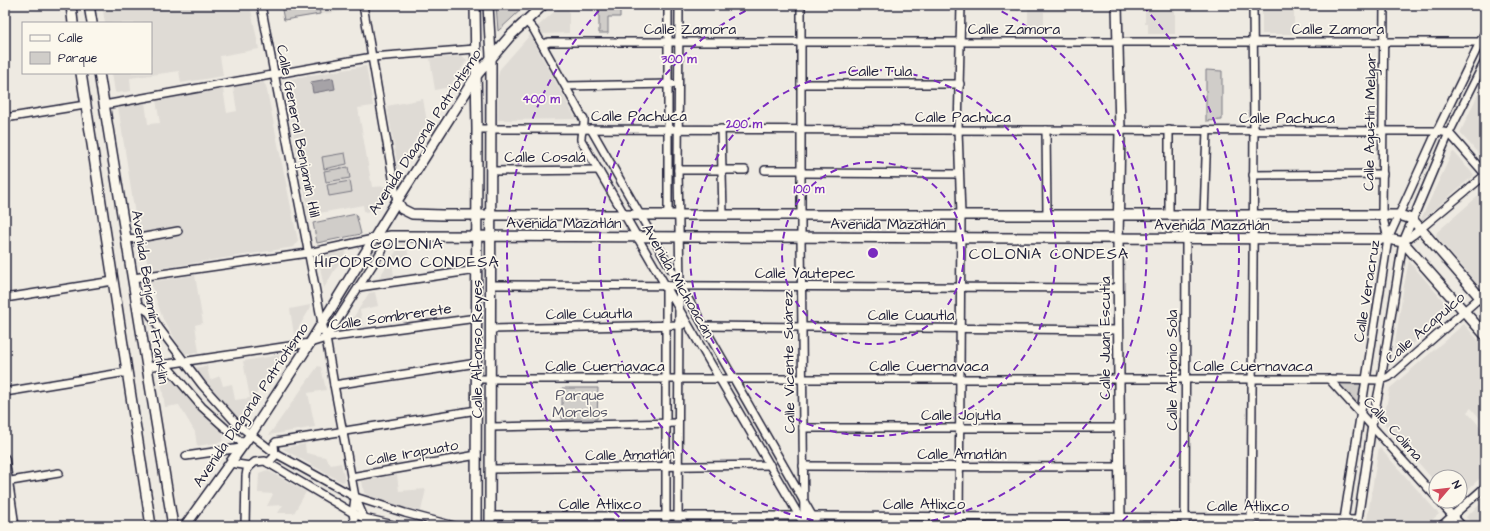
<svg xmlns="http://www.w3.org/2000/svg" width="1490" height="531" font-family="'Architects Daughter',sans-serif">
	<style>
		.built { fill: #dfdbd5 }
		.green { fill: #d0cdc9; stroke: #797882 }
		.water { fill: #a6a3a7; stroke: #716f7c }
		.lines { fill: none; stroke-linecap: round; stroke-linejoin: round }
		.minor-casing { stroke: #22223b; stroke-width: 10 }
		.major-casing { stroke: #22223b; stroke-width: 12 }
		.minor { stroke: #fbf7ec; stroke-width: 7 }
		.major { stroke: #fbf7ec; stroke-width: 9 }
		.ring { fill: none; stroke: #7b2cbf; stroke-width: 2; stroke-dasharray: 7 5 }
		.labels { text-anchor: middle; dominant-baseline: central; stroke-width: 3.5; stroke-linejoin: round; paint-order: stroke }
		.street-label { font-size: 15px; fill: #22223b; stroke: #fbf7ec }
		.park-label { font-size: 15px; fill: #565566; stroke: #fbf7ec }
		.neighbourhood-label { font-size: 16px; letter-spacing: 1px; fill: #22223b; stroke: #fbf7ec }
		.centre { fill: #7b2cbf; stroke: #fbf7ec; stroke-width: 2 }
		.ring-label { font-size: 12px; text-anchor: middle; font-weight: bold; fill: #7b2cbf; stroke: #fbf7ec; stroke-width: 3.5; stroke-linejoin: round; paint-order: stroke }
	</style>
	<rect width="100%" height="100%" fill="#eeeae2"/>
	<filter id="ink" filterUnits="userSpaceOnUse"><feTurbulence type="fractalNoise" baseFrequency=".025" numOctaves="2"/><feDisplacementMap in="SourceGraphic" scale="8" xChannelSelector="R" yChannelSelector="G"/><feConvolveMatrix kernelMatrix="1 2 1 2 8 2 1 2 1" color-interpolation-filters="sRGB"/></filter>
	<g filter="url(#ink)">
		<!-- built -->
		<g class="built">
			<polygon points="102,5 250,5 259,49 220,56 223,76 181,83 179,71 130,78 131,91 117,93 115,92 112,73 151,73 151,23 105,23"/>
			<polygon points="281,5 355,5 356,9 284,20"/>
			<polygon points="562,5 569,5 569,33 542,34 538,26"/>
			<polygon points="1028,5 1067,5 1067,12 1044,12 1044,34 1028,34"/>
			<polygon points="1145,5 1175,5 1175,34 1148,34 1148,24 1145,24"/>
			<rect x="1262" y="5" width="32" height="29"/>
			<polygon points="1420,5 1455,5 1455,10 1420,9"/>
			<polygon points="530,35 576,119 498,120 498,76 500,69"/>
			<polygon points="462,56 467,60 450,87 435,90 430,59"/>
			<polygon points="366,66 373,106 358,108 372,187 388,186 373,210 366,212 364,211 363,205 309,215 283,80"/>
			<polygon points="1485,79 1485,161 1460,133"/>
			<polygon points="263,82 266,86 298,241 294,247 150,270 138,234 118,106 145,102 148,124 160,123 156,100 223,89 227,113 237,111 233,87"/>
			<polygon points="423,99 427,122 398,168 387,106"/>
			<polygon points="1454,152 1474,175 1422,220 1421,219 1452,153"/>
			<polygon points="1485,190 1485,280 1479,286 1436,236 1437,232"/>
			<polygon points="406,243 409,259 392,261 394,276 378,279 399,247"/>
			<polygon points="347,251 334,271 324,288 318,256"/>
			<polygon points="1409,261 1451,310 1392,363 1403,291"/>
			<polygon points="195,275 203,323 195,325 199,352 184,354 163,319 150,282"/>
			<polygon points="375,292 378,306 360,310 363,326 346,329 369,293"/>
			<polygon points="310,305 311,307 294,335 290,309"/>
			<polygon points="1464,324 1485,348 1485,424 1471,408 1467,412 1485,432 1485,474 1460,496 1460,477 1436,477 1436,483 1383,422 1390,388"/>
			<polygon points="281,355 240,420 219,399 195,368 207,366 210,380 220,376 223,386 232,384 235,400 250,398 243,361"/>
			<polygon points="318,366 321,367 326,390 308,393 315,427 269,435"/>
			<polygon points="166,373 224,435 222,442 197,446 195,432 179,405 165,407 160,374"/>
			<polygon points="305,444 306,453 325,457 331,465 341,463 345,481 342,482 283,449 283,448"/>
			<polygon points="1379,447 1439,514 1425,526 1366,526"/>
			<polygon points="267,470 306,492 294,513 278,513 283,505 267,506 273,494 258,493 259,473"/>
			<polygon points="397,475 399,491 426,489 421,511 384,503 373,498 364,493 362,481"/>
			<polygon points="1485,500 1485,526 1474,526 1466,517"/>
		</g>
		<!-- green -->
		<g class="green">
			<polygon points="281,5 319,5 320,14 284,20"/>
			<polygon points="496,5 526,5 498,31"/>
			<polygon points="592,5 620,5 620,17 608,17 608,33 599,33 599,8 592,8"/>
			<polygon points="1206,70 1222,71 1222,120 1206,121"/>
			<polygon points="345,153 347,164 324,169 322,157"/>
			<polygon points="348,167 350,178 326,182 324,171"/>
			<polygon points="350,181 352,192 329,196 327,185"/>
			<polygon points="356,214 361,234 317,243 313,223"/>
			<polygon points="1361,382 1358,405 1337,383"/>
			<polygon points="562,388 598,388 597,419 562,419"/>
		</g>
		<!-- water -->
		<polygon class="water" points="333,78 335,89 313,93 311,82"/>
		<g class="lines">
			<defs>
				<g id="minor">
					<polyline points="261,5 322,323 326,338 334,385 355,497 364,518 365,526"/>
					<polyline points="363,5 397,201"/>
					<polyline points="801,5 801,238 804,522"/>
					<polyline points="1384,5 1382,214 1388,239"/>
					<path d="M525 20 534 30 584 120C585 127 580 133 581 140L805 526"/>
					<polyline points="544,47 544,44 549,42 1480,42 1485,45"/>
					<polyline points="801,84 960,84"/>
					<polyline points="566,86 672,84"/>
					<polyline points="104,105 372,57 475,49"/>
					<polyline points="5,118 85,105"/>
					<polyline points="477,129 1437,131 1449,133 1485,174"/>
					<polyline points="591,129 818,526"/>
					<polyline points="721,129 723,215"/>
					<polyline points="1046,130 1047,215"/>
					<polyline points="678,170 745,170"/>
					<polyline points="765,170 801,170"/>
					<polyline points="492,171 599,170"/>
					<polyline points="801,173 959,174"/>
					<polyline points="1253,175 1383,174"/>
					<polyline points="668,215 668,5"/>
					<polyline points="1169,215 1169,130"/>
					<polyline points="1204,215 1207,130"/>
					<polyline points="126,239 139,238 178,231"/>
					<polyline points="1403,242 1413,235 1485,175"/>
					<polyline points="133,278 308,253 373,239"/>
					<polyline points="491,285 1118,288"/>
					<polyline points="359,287 477,270"/>
					<polyline points="5,298 113,281"/>
					<polyline points="137,304 149,312 159,328 202,385 237,424 275,453 355,497 405,513 454,526"/>
					<polyline points="704,326 1119,330"/>
					<polyline points="491,329 682,325"/>
					<polyline points="326,338 391,236"/>
					<polyline points="165,364 202,407 243,444"/>
					<polyline points="147,367 310,343 326,338 477,318"/>
					<polyline points="477,379 1329,379 1381,380 1389,377 1485,293"/>
					<polyline points="1329,379 1436,497"/>
					<polyline points="334,385 477,363"/>
					<polyline points="5,392 127,372"/>
					<polyline points="491,427 678,423"/>
					<polyline points="803,428 1119,428"/>
					<polyline points="186,456 241,448"/>
					<polyline points="5,458 15,526"/>
					<polyline points="230,463 250,466 255,462 265,461 353,513 364,518 398,526"/>
					<polyline points="268,463 275,456 274,444 276,442 477,410"/>
					<polyline points="803,466 1120,467"/>
					<polyline points="490,469 770,465"/>
					<polyline points="351,477 477,455"/>
					<polyline points="5,482 59,473"/>
					<polyline points="1439,501 1462,526"/>
					<polyline points="490,516 812,516 1251,518 1358,520"/>
					<polyline points="245,526 246,476 247,470 250,466"/>
					<polyline points="355,526 353,513 355,498"/>
					<polyline points="666,526 666,289"/>
					<polyline points="678,526 679,308 680,285 678,170 679,5"/>
					<polyline points="959,526 961,215 958,130 961,5"/>
					<polyline points="1185,526 1186,239 1187,215"/>
					<polyline points="1251,526 1254,130 1253,5"/>
					<polyline points="1343,526 1388,239 1437,131 1485,32"/>
					<polyline points="1357,526 1372,425 1381,380 1403,242 1449,133 1485,61"/>
					<polyline points="1441,526 1485,487"/>
				</g>
				<g id="major">
					<polyline points="71,5 73,23"/>
					<polyline points="89,5 92,23"/>
					<polyline points="475,5 477,129 476,526"/>
					<polyline points="488,5 491,56 490,526"/>
					<polyline points="1117,5 1120,130 1118,239 1120,526"/>
					<polyline points="81,73 151,526"/>
					<polyline points="99,73 173,526"/>
					<polyline points="397,201 402,209 412,214 442,215 1399,215 1412,219 1485,303"/>
					<polyline points="373,239 391,236 1388,239 1403,242 1485,335"/>
					<polyline points="185,526 251,434 310,343 397,201 476,76 511,35 543,5"/>
				</g>
			</defs>
			<!-- minor casing -->
			<use href="#minor" class="minor-casing"/>
			<!-- major casing -->
			<use href="#major" class="major-casing"/>
			<!-- minor -->
			<use href="#minor" class="minor"/>
			<!-- major -->
			<use href="#major" class="major"/>
		</g>
	</g>
	<!-- distance rings -->
	<g class="ring">
		<circle cx="873" cy="253" r="91"/>
		<circle cx="873" cy="253" r="183"/>
		<path d="M849 526A274 274 0 0 1 755 6M991 6A274 274 0 0 1 897 526"/>
		<path d="M628 525A366 366 0 0 1 603 6M1143 6A366 366 0 0 1 1118 525"/>
	</g>
	<g class="labels">
		<!-- street labels -->
		<g class="street-label">
			<text x="690" y="29">Calle Zamora</text>
			<text x="1014" y="29">Calle Zamora</text>
			<text x="1338" y="29">Calle Zamora</text>
			<text x="880" y="71">Calle Tula</text>
			<text x="639" y="116">Calle Pachuca</text>
			<text x="963" y="117">Calle Pachuca</text>
			<text x="1287" y="118">Calle Pachuca</text>
			<text transform="translate(1370 122) rotate(-89)">Calle Agustín Melgar</text>
			<text transform="translate(298 131) rotate(79)">Calle General Benjamín Hill</text>
			<text transform="translate(425 132) rotate(-57)">Avenida Diagonal Patriotismo</text>
			<text x="545" y="157">Calle Cosalá</text>
			<text x="564" y="223">Avenida Mazatlán</text>
			<text x="888" y="224">Avenida Mazatlán</text>
			<text x="1212" y="225">Avenida Mazatlán</text>
			<text x="805" y="273">Calle Yautepec</text>
			<text transform="translate(678 281) rotate(60)">Avenida Michoacán</text>
			<text transform="translate(1367 291) rotate(-81)">Calle Veracruz</text>
			<text transform="translate(150 297) rotate(81)">Avenida Benjamín Franklin</text>
			<text transform="translate(589 314) rotate(-1)">Calle Cuautla</text>
			<text x="911" y="315">Calle Cuautla</text>
			<text transform="translate(391 317) rotate(-8)">Calle Sombrerete</text>
			<text transform="translate(1425 328) rotate(-41)">Calle Acapulco</text>
			<text transform="translate(1105 338) rotate(-90)">Calle Juan Escutia</text>
			<text transform="translate(477 349) rotate(-90)">Calle Alfonso Reyes</text>
			<text transform="translate(789 362) rotate(-91)">Calle Vicente Suárez</text>
			<text x="605" y="366">Calle Cuernavaca</text>
			<text x="929" y="366">Calle Cuernavaca</text>
			<text x="1253" y="366">Calle Cuernavaca</text>
			<text transform="translate(1172 370) rotate(-90)">Calle Antonio Sola</text>
			<text transform="translate(251 405) rotate(-56)">Avenida Diagonal Patriotismo</text>
			<text x="961" y="415">Calle Jojutla</text>
			<text transform="translate(1393 429) rotate(48)">Calle Colima</text>
			<text transform="translate(412 453) rotate(-10)">Calle Irapuato</text>
			<text x="962" y="454">Calle Amatlán</text>
			<text transform="translate(630 455) rotate(-1)">Calle Amatlán</text>
			<text x="600" y="504">Calle Atlixco</text>
			<text x="924" y="504">Calle Atlixco</text>
			<text x="1248" y="506">Calle Atlixco</text>
		</g>
		<!-- park labels -->
		<g class="park-label">
			<text x="580" y="395">Parque<tspan x="580" dy="17">Morelos</tspan></text>
		</g>
		<!-- neighbourhood labels -->
		<g class="neighbourhood-label">
			<text x="407" y="244">COLONIA<tspan x="407" dy="18">HIPÓDROMO CONDESA</tspan></text>
			<text x="1049" y="254">COLONIA CONDESA</text>
		</g>
	</g>
	<circle cx="873" cy="253" r="6" class="centre"/>
	<g class="ring-label">
		<text x="679" y="63">300 m</text>
		<text x="541" y="103">400 m</text>
		<text x="744" y="128">200 m</text>
		<text x="809" y="193">100 m</text>
	</g>
	<!-- margin -->
	<rect width="1490" height="531" fill="none" stroke="#fbf7ec" stroke-width="20"/>
	<rect x="10" y="10" width="1470" height="511" fill="none" stroke="#22223b" stroke-width="1.5" filter="url(#ink)"/>
	<!-- legend -->
	<rect x="22" y="22" width="130" height="52" fill="#fbf7ec" stroke="#a4a2a5"/>
	<rect x="30" y="35" width="20" height="6" fill="#fbf7ec" stroke="#a4a2a5"/>
	<text x="58" y="42" font-size="12" fill="#22223b">Calle</text>
	<rect x="30" y="52" width="20" height="12" fill="#d0cdc9" stroke="#a4a2a5"/>
	<text x="58" y="62" font-size="12" fill="#22223b">Parque</text>
	<!-- north arrow -->
	<g transform="translate(1448 489) rotate(62)"><circle r="19" fill="#fbf7ec" stroke="#a4a2a5"/>
	<path d="M0-3L7 15L0 10L-7 15Z" fill="#d1495b"/>
	<text y="-6" font-size="11" font-weight="bold" text-anchor="middle" fill="#22223b">N</text>
	</g>
</svg>
